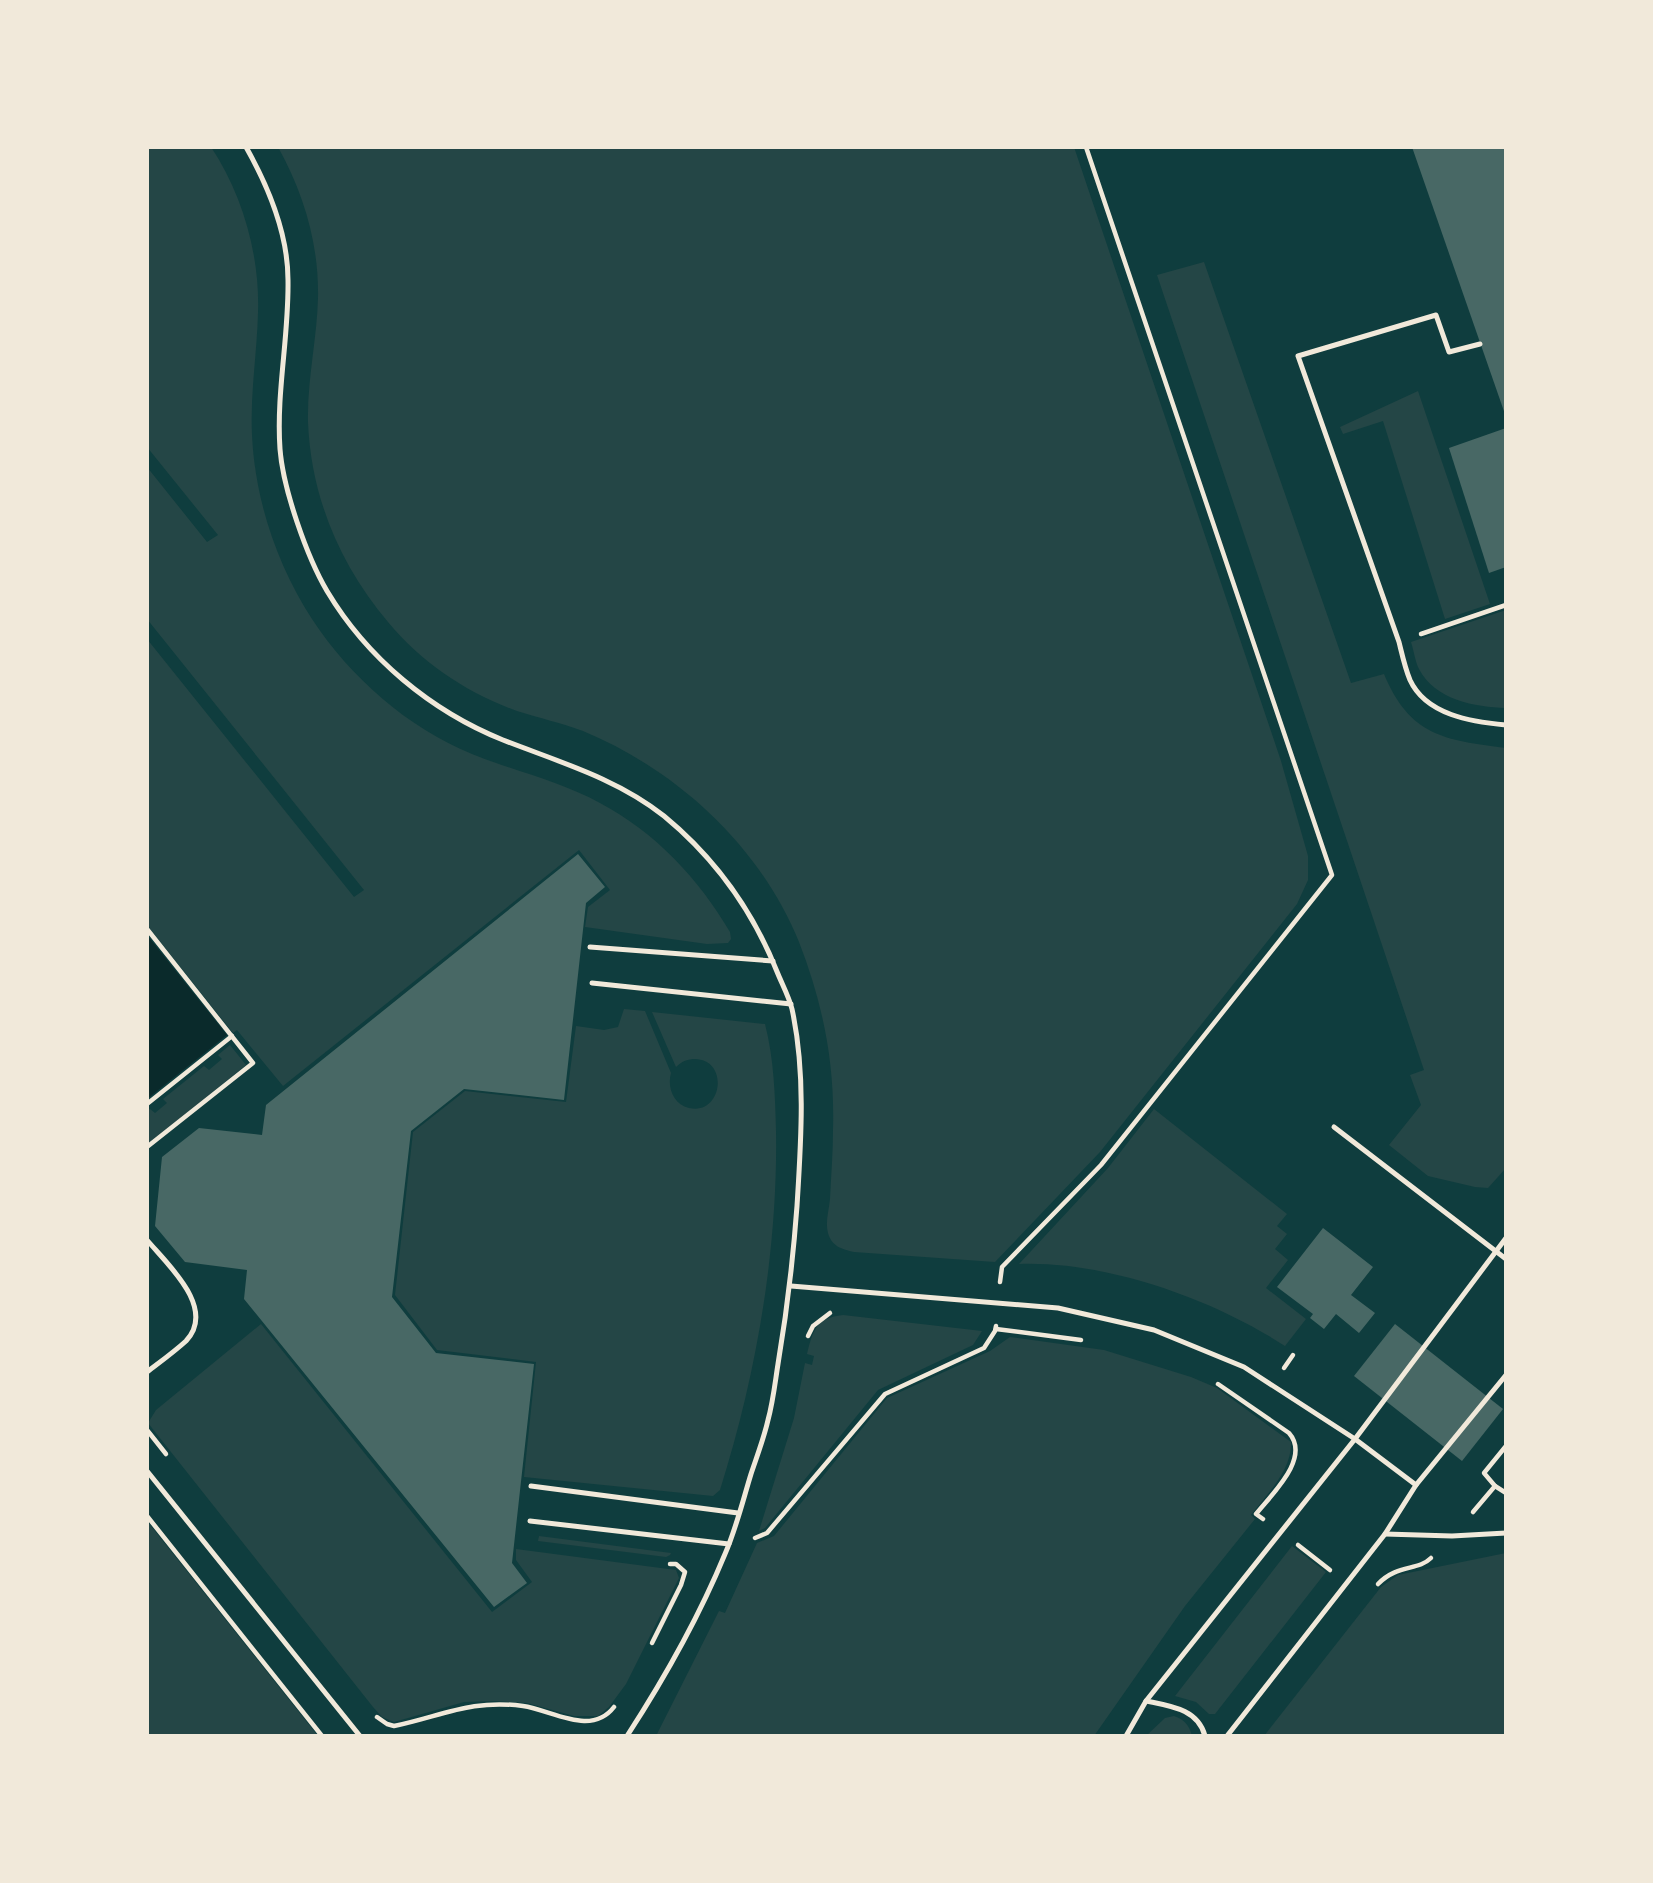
<svg xmlns="http://www.w3.org/2000/svg" width="1653" height="1883" font-family="'Roboto Condensed',sans-serif">
	<style>
		.green { fill: #244646 }
		.water { fill: #0a2a2b }
		.building { fill: #486865 }
		.lines { fill: none; stroke-linecap: round; stroke-linejoin: round }
		.path { stroke: #f1e9da; stroke-width: 4.5 }
		.service { stroke: #f1e9da; stroke-width: 5 }
	</style>
	<rect width="100%" height="100%" fill="#0f3d3e"/>
	<!-- green -->
	<g class="green">
		<path d="M147 147H211C243 195 260 256 258 313 257 353 250 394 252 435 255 500 277 565 312 619 350 677 408 728 472 754 514 771 560 781 600 803 655 832 699 879 730 932L731 939 728 943 707 944 585 927 588 907 610 890 579 850 283 1086 237 1030 233 1033 147 925V639L354 897 364 890 147 619V467L207 542 218 535 147 447Z"/>
		<path d="M278 147H1074L1281 761 1308 856V880L1297 904 1100 1152 995 1262 854 1252C842 1249 832 1247 828 1233 825 1222 829 1210 830 1199 831 1176 833 1153 833 1130 835 1063 823 1004 799 942 760 846 677 770 583 731 562 723 539 718 517 711 467 693 422 663 388 622 340 565 311 497 308 422 307 381 317 339 318 298 319 244 304 194 278 147Z"/>
		<path d="M1204 262 1351 683 1384 674C1410 736 1444 740 1506 748V1168L1488 1188 1475 1187 1428 1176 1389 1145 1421 1105 1410 1075 1424 1070 1157 275Z"/>
		<polygon points="1418,391 1490,604 1445,619 1383,421 1343,434 1340,427"/>
		<path d="M1506 610V708C1475 707 1435 700 1419 669 1415 661 1414 651 1411 642Z"/>
		<path d="M624 1009 645 1011 671 1073C667 1087 673 1104 689 1108 722 1116 730 1060 695 1059 688 1059 682 1061 676 1067L652 1012 765 1024C774 1059 775 1095 776 1131 778 1251 756 1376 720 1490L713 1496 524 1477 536 1362 437 1350 395 1295 413 1132 465 1091 566 1102 576 1026 604 1030 618 1027Z"/>
		<polygon points="230,1045 246,1065 147,1145 147,1111 150,1109 155,1113 167,1103 163,1099 204,1066 209,1070 222,1059 218,1055"/>
		<path d="M1154 1109 1287 1214 1277 1226 1287 1234 1275 1249 1288 1260 1266 1288 1306 1319 1285 1346C1213 1299 1107 1261 1019 1264L1108 1168Z"/>
		<path d="M843 1315 982 1331 973 1345 878 1390 765 1528 759 1531 794 1418 805 1363 812 1365 814 1356 807 1354C813 1330 816 1318 843 1315Z"/>
		<polygon points="261,1324 492,1612 532,1582 516,1560 516,1549 676,1570 679,1578 626,1684 609,1707 598,1716 574,1716 527,1703 496,1701 464,1702 394,1722 382,1717 373,1707 148,1423 156,1410"/>
		<path d="M1010 1337 1104 1350 1191 1377 1217 1388 1291 1442C1292 1470 1267 1494 1251 1515L1255 1519 1185 1606 1094 1736H656L719 1611 725 1613 757 1543 774 1536 887 1398 990 1351Z"/>
		<polygon points="147,1521 318,1736 147,1736"/>
		<polygon points="539,1536 671,1553 670,1555 666,1557 538,1541"/>
		<polygon points="1292,1546 1326,1572 1215,1714 1209,1714 1196,1702 1175,1696"/>
		<polygon points="1506,1553 1506,1736 1264,1736 1381,1587 1398,1575"/>
		<path d="M1174 1716C1185 1720 1189 1725 1192 1736H1146L1165 1718Z"/>
	</g>
	<!-- water -->
	<polygon class="water" points="147,935 227,1035 147,1099"/>
	<!-- building -->
	<g class="building">
		<polygon points="1412,147 1506,147 1506,417"/>
		<polygon points="1506,428 1506,567 1489,573 1449,448"/>
		<polygon points="578,854 605,887 586,903 564,1100 464,1089 411,1131 392,1297 436,1353 534,1364 512,1563 527,1583 494,1607 244,1299 247,1270 185,1262 155,1226 162,1157 199,1128 262,1135 266,1105"/>
		<polygon points="1323,1228 1373,1267 1351,1295 1375,1313 1359,1333 1336,1314 1324,1329 1310,1318 1313,1314 1277,1287"/>
		<polygon points="1395,1324 1503,1409 1462,1461 1354,1376"/>
	</g>
	<g class="lines">
		<!-- path -->
		<g class="path">
			<polyline points="1421,634 1506,605"/>
			<polyline points="147,929 253,1063 147,1147"/>
			<polyline points="147,1104 232,1036"/>
			<polyline points="1000,1282 1002,1267 1101,1165 1332,875 1086,147"/>
			<polyline points="996,1329 1081,1340"/>
			<polyline points="808,1336 813,1326 830,1313"/>
			<polyline points="1284,1368 1293,1355"/>
			<path d="M1218 1384 1289 1433C1311 1458 1272 1494 1256 1514L1263 1519"/>
			<polyline points="147,1430 166,1454"/>
			<polyline points="1495,1486 1506,1493"/>
			<polyline points="1473,1512 1495,1486 1484,1473 1506,1446"/>
			<polyline points="147,1516 322,1736"/>
			<polyline points="755,1538 767,1533 885,1394 984,1348 995,1331 996,1326"/>
			<polyline points="1298,1545 1330,1570"/>
			<path d="M1378 1584C1397 1564 1418 1571 1431 1558"/>
			<polyline points="652,1643 681,1585 685,1572 676,1564 670,1564"/>
			<path d="M377 1717 387 1724 394 1726C442 1716 471 1699 523 1706 552 1710 591 1737 614 1707"/>
		</g>
		<!-- service -->
		<g class="service">
			<path d="M246 147C268 186 288 235 288 280 289 337 276 393 280 449 283 489 307 557 327 591 367 658 431 711 503 740 559 762 616 778 664 816 715 858 754 913 778 974 783 986 789 997 792 1009 806 1073 801 1142 797 1206 793 1260 787 1311 778 1364 775 1383 773 1402 768 1420 764 1438 757 1456 751 1474 743 1500 736 1529 725 1554 699 1617 664 1679 627 1736"/>
			<path d="M1480 344 1449 352 1436 315 1298 356 1399 642C1402 654 1405 668 1410 680 1426 715 1472 722 1506 725"/>
			<polyline points="590,947 773,961"/>
			<polyline points="592,983 791,1004"/>
			<polyline points="1334,1127 1506,1259"/>
			<path d="M147 1240C167 1264 217 1308 186 1341 174 1352 160 1362 147 1372"/>
			<polyline points="791,1286 1058,1308 1154,1330 1244,1367 1355,1439 1416,1485"/>
			<polyline points="147,1471 360,1736"/>
			<polyline points="531,1486 738,1513"/>
			<polyline points="530,1521 729,1544"/>
			<polyline points="1385,1534 1452,1536 1506,1533"/>
			<path d="M1146 1701C1170 1706 1198 1709 1205 1736"/>
			<polyline points="1126,1736 1146,1701 1355,1439 1506,1238"/>
			<polyline points="1227,1736 1385,1534 1416,1485 1506,1375"/>
		</g>
	</g>
	<!-- border -->
	<rect width="1653" height="1883" fill="none" stroke="#f1e9da" stroke-width="298"/>
</svg>
